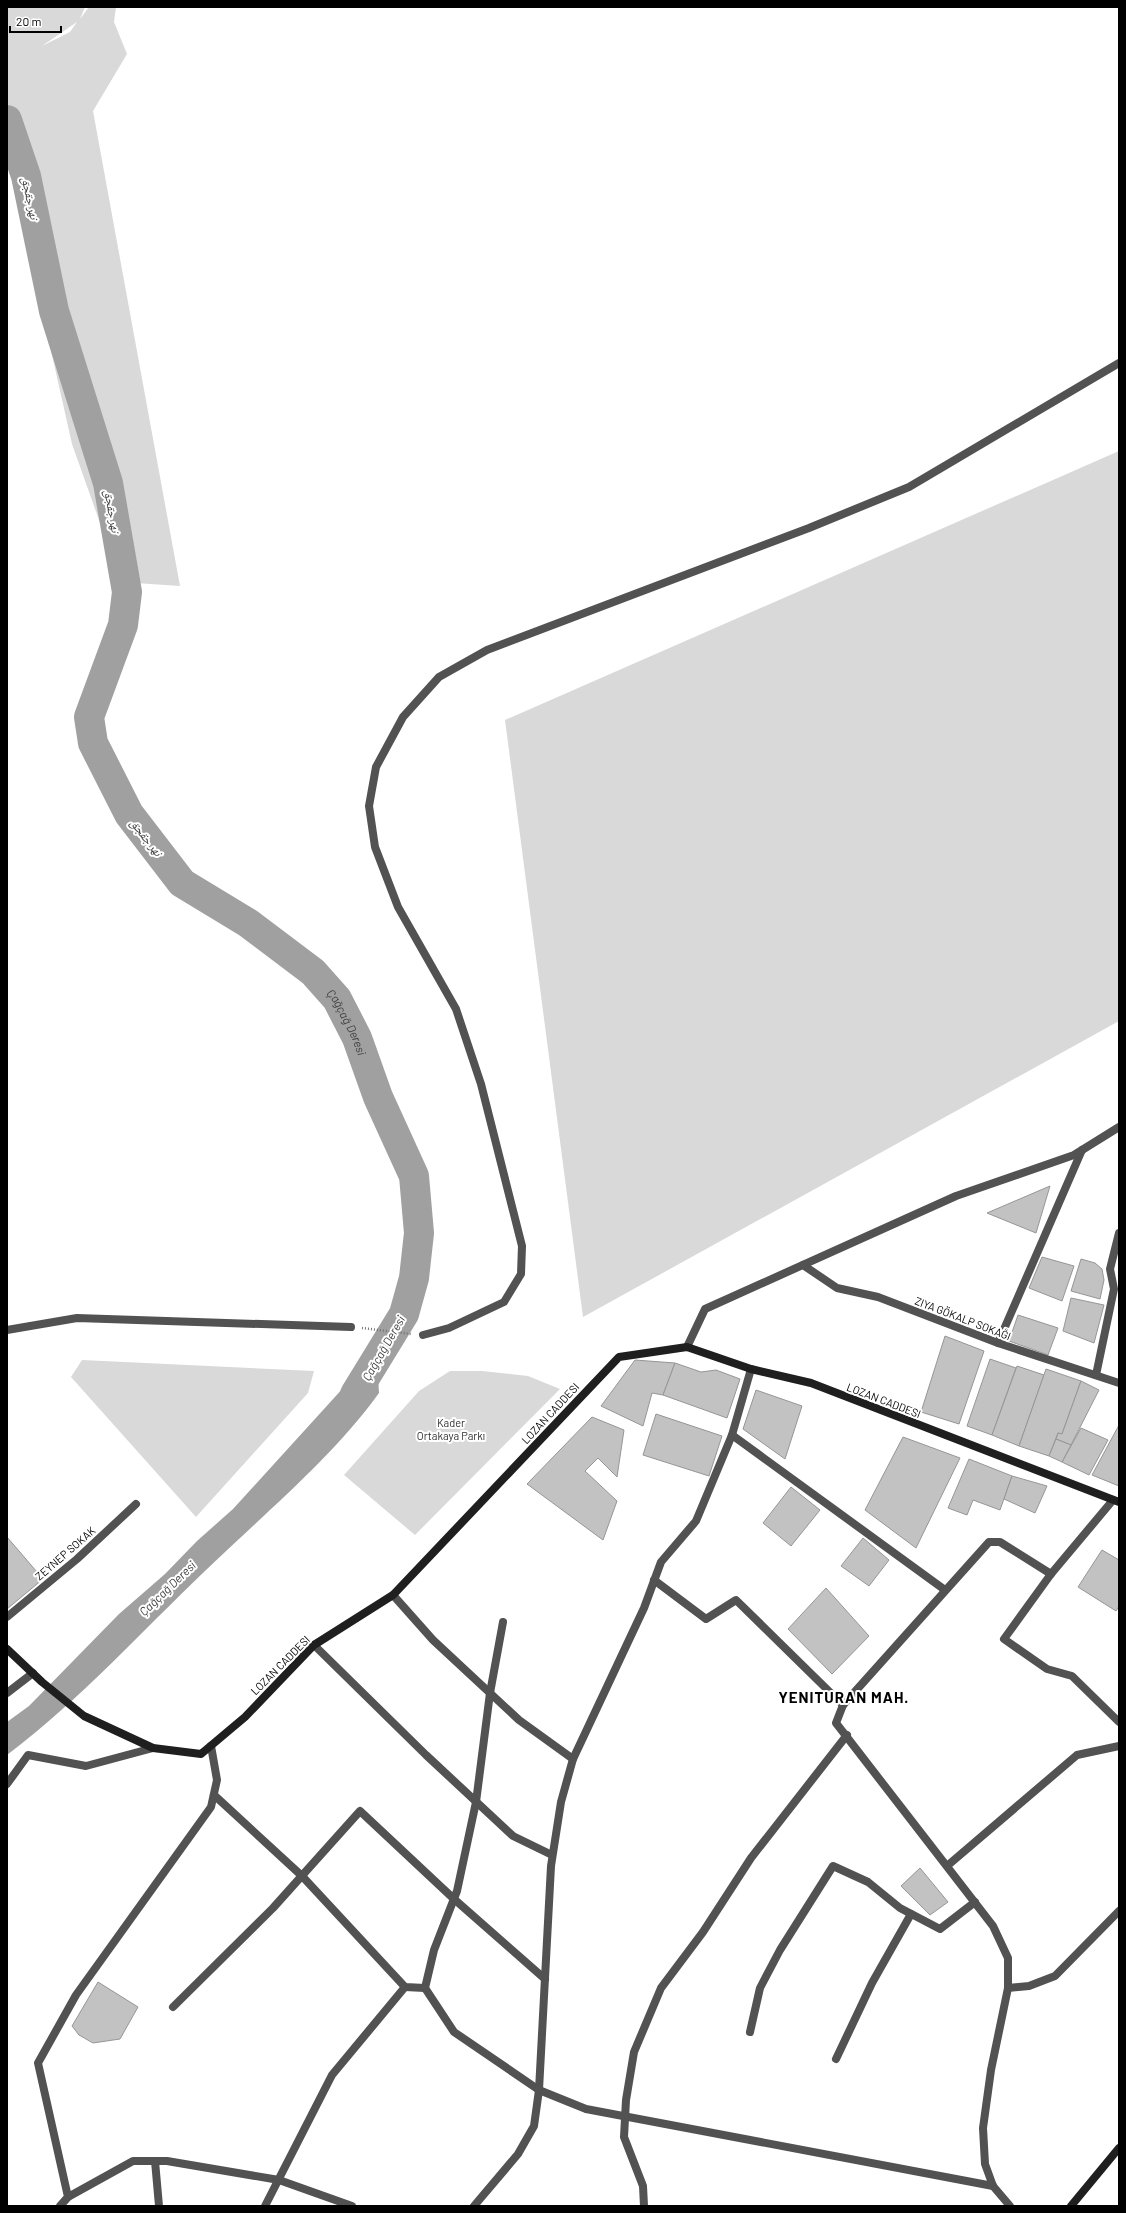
<svg xmlns="http://www.w3.org/2000/svg" width="1126" height="2213" font-family="Barlow,'Noto Naskh Arabic',sans-serif">
	<style>
		.green { fill: #d9d9d9; fill-rule: evenodd }
		.water { fill: #a0a0a0 }
		.lines { fill: none; stroke-linecap: round; stroke-linejoin: round }
		.river { stroke: #a0a0a0; stroke-width: 30 }
		.building { fill: #c2c2c2; stroke: #969696 }
		.path { stroke: #747474; stroke-width: 2.5; stroke-dasharray: 1 2; stroke-linecap: butt }
		.lane { stroke: #525252; stroke-width: 8 }
		.street { stroke: #525252; stroke-width: 8 }
		.secondary { stroke: #1f1f1f; stroke-width: 8 }
		.labels { text-anchor: middle; dominant-baseline: central; stroke-width: 4; stroke-linejoin: round; paint-order: stroke }
		.street-label { font-size: 11px; fill: #000; stroke: #fff }
		.park-label { font-size: 11px; fill: #303030; stroke: #fff }
		.water-label { font-size: 12px; font-style: italic; fill: #414141; stroke: #fff }
		.district-label { font-size: 15px; font-weight: bold; letter-spacing: 1px; fill: #000; stroke: #fff }
	</style>
	<rect width="100%" height="100%" fill="#fff"/>
	<!-- green -->
	<g class="green">
		<path d="M7 7H85L80 19 89 7H116L114 22 127 54 93 111 180 586 121 582 72 444 43 315 25 200 10 147H7ZM77 22 70 32 42 46Z"/>
		<polygon points="1119,451 1119,1021 583,1317 505,720"/>
		<polygon points="82,1360 314,1371 308,1393 196,1517 71,1377"/>
		<polygon points="450,1371 482,1371 528,1376 560,1389 415,1535 344,1475 419,1391"/>
	</g>
	<!-- water -->
	<path class="water" d="M377 1360 379 1393C333 1457 263 1515 206 1570 141 1632 80 1700 7 1755V1722L29 1706 119 1614 165 1574 197 1541 233 1509 344 1387Z"/>
	<g class="lines">
		<!-- river -->
		<path class="river" id="s1" d="M7 120 26 176 54 311 108 483 127 592 123 625 89 717 93 743 129 814 182 883 248 923 313 972 337 999 357 1038 378 1097 414 1176 419 1233 414 1278 404 1314 355 1394"/>
	</g>
	<!-- building -->
	<g class="building">
		<polygon points="1050,1186 1036,1233 987,1213"/>
		<polygon points="1042,1257 1074,1266 1062,1301 1029,1288"/>
		<polygon points="1081,1259 1095,1263 1102,1269 1104,1280 1100,1299 1071,1291"/>
		<polygon points="1071,1298 1104,1305 1094,1343 1063,1331"/>
		<polygon points="1018,1315 1058,1328 1048,1355 1009,1341"/>
		<polygon points="945,1336 984,1351 959,1424 921,1412"/>
		<polygon points="990,1359 1016,1368 992,1435 967,1426"/>
		<polygon points="635,1360 675,1363 663,1395 652,1393 643,1426 601,1406"/>
		<polygon points="675,1363 701,1372 716,1370 740,1379 727,1418 663,1395"/>
		<polygon points="1017,1366 1044,1375 1019,1446 992,1435"/>
		<polygon points="1046,1369 1081,1381 1062,1434 1058,1433 1049,1456 1019,1446"/>
		<polygon points="1081,1381 1099,1390 1071,1445 1056,1439 1058,1433 1062,1434"/>
		<polygon points="756,1390 802,1406 785,1459 743,1429"/>
		<polygon points="656,1414 722,1436 709,1476 643,1455"/>
		<polygon points="592,1417 624,1430 617,1477 598,1458 585,1471 617,1501 603,1540 527,1484"/>
		<polygon points="1119,1425 1119,1486 1092,1475"/>
		<polygon points="1081,1428 1108,1440 1089,1475 1062,1462"/>
		<polygon points="903,1437 960,1458 916,1548 865,1510"/>
		<polygon points="1056,1439 1071,1445 1062,1462 1049,1456"/>
		<polygon points="969,1459 1012,1476 1000,1510 973,1500 967,1515 948,1508"/>
		<polygon points="1012,1476 1047,1486 1035,1513 1004,1499"/>
		<polygon points="791,1487 820,1510 791,1546 763,1523"/>
		<polygon points="7,1537 43,1579 7,1609"/>
		<polygon points="863,1538 889,1560 869,1586 841,1566"/>
		<polygon points="1102,1550 1119,1560 1119,1606 1116,1611 1078,1587"/>
		<polygon points="826,1588 869,1636 832,1674 788,1629"/>
		<polygon points="920,1868 948,1902 930,1915 901,1886"/>
		<polygon points="98,1982 138,2007 120,2039 93,2043 79,2035 72,2026"/>
	</g>
	<g class="lines">
		<!-- path -->
		<polyline class="path" points="362,1328 411,1334"/>
		<!-- lane -->
		<g class="lane">
			<polyline points="7,1330 77,1318 351,1327"/>
			<polyline points="423,1335 449,1328 504,1302 521,1274 522,1246 481,1084 456,1009 398,907 375,847 369,806 376,767 403,717 439,677 487,650 809,528 909,487 1119,363"/>
		</g>
		<!-- street -->
		<g class="street">
			<polyline points="803,1265 837,1288 878,1297 998,1343 1119,1383"/>
			<polyline points="998,1343 1082,1150"/>
			<polyline points="687,1347 705,1309 956,1196 1074,1155 1119,1127"/>
			<polyline points="1096,1375 1114,1289 1110,1269 1119,1233"/>
			<polyline points="732,1435 945,1590"/>
			<polyline points="1113,1500 1051,1574 1004,1639 1047,1669 1072,1676 1119,1722"/>
			<polyline points="654,1580 706,1619 736,1600 843,1705 836,1723 993,1926 1008,1958 1008,1988 991,2070 983,2128 985,2164 993,2186 1010,2206"/>
			<polyline points="393,1595 433,1640 519,1720 573,1759"/>
			<polyline points="7,1617 77,1559 136,1504"/>
			<polyline points="503,1622 490,1693 476,1802 457,1891 434,1950 425,1988 454,2032 539,2090 586,2109 993,2186"/>
			<polyline points="314,1645 426,1755 513,1836 552,1855"/>
			<polyline points="7,1693 33,1673"/>
			<polyline points="843,1705 989,1542 1000,1542 1051,1574"/>
			<polyline points="7,1784 28,1755 86,1766 153,1748"/>
			<polyline points="214,1795 302,1876 405,1987 425,1988"/>
			<polyline points="947,1866 1077,1755 1119,1746"/>
			<polyline points="1008,1988 1029,1986 1055,1976 1119,1911"/>
			<polyline points="173,2007 273,1908 360,1811 454,1899 545,1979"/>
			<polyline points="750,2032 760,1988 780,1950 833,1866 868,1882 900,1908 940,1929 975,1902"/>
			<polyline points="836,2059 872,1983 911,1914"/>
			<polyline points="155,2161 159,2206"/>
			<polyline points="68,2197 133,2161 167,2161 279,2180 352,2206"/>
			<polyline points="60,2206 68,2197 38,2063 76,1995 211,1807 217,1780 211,1746"/>
			<polyline points="265,2206 332,2075 405,1987"/>
			<polyline points="474,2206 518,2154 534,2126 539,2090 551,1866 561,1802 573,1759 644,1608 661,1562 696,1521 732,1435 751,1369"/>
			<polyline points="644,2206 643,2186 624,2137 626,2100 634,2052 661,1988 703,1932 751,1858 847,1735"/>
		</g>
		<!-- secondary -->
		<g class="secondary">
			<polyline points="7,1649 42,1682 84,1716 153,1748 201,1754 245,1717 314,1645 393,1595 619,1357 687,1347 751,1369 811,1383 1119,1502"/>
			<polyline points="1071,2206 1119,2148"/>
		</g>
	</g>
	<g class="labels">
		<!-- street labels -->
		<g class="street-label">
			<text transform="translate(963 1318) rotate(21)">ZIYA GÖKALP SOKAĞI</text>
			<text transform="translate(884 1400) rotate(21)">LOZAN CADDESI</text>
			<text transform="translate(550 1413) rotate(-47)">LOZAN CADDESI</text>
			<text transform="translate(65 1553) rotate(-41)">ZEYNEP SOKAK</text>
			<text transform="translate(280 1665) rotate(-45)">LOZAN CADDESI</text>
		</g>
		<!-- park labels -->
		<g class="park-label">
			<text x="451" y="1422">Kader<tspan x="451" dy="13">Ortakaya Parkı</tspan></text>
		</g>
		<!-- water labels -->
		<g class="water-label">
			<text transform="translate(31 198) rotate(78)">نهر جقجق</text>
			<text transform="translate(113 511) rotate(80)">نهر جقجق</text>
			<text transform="translate(147 837) rotate(52)">نهر جقجق</text>
			<text stroke="none"><textPath href="#s1" startOffset="1032">Çağçağ Deresi</textPath></text>
			<text transform="translate(383 1348) rotate(-60)">Çağçağ Deresi</text>
			<text transform="translate(167 1588) rotate(-44)">Çağçağ Deresi</text>
		</g>
		<!-- district labels -->
		<g class="district-label">
			<text x="844" y="1697">YENITURAN MAH.</text>
		</g>
	</g>
	<!-- border -->
	<rect width="1126" height="2213" fill="none" stroke="#000000" stroke-width="16"/>
	<!-- scale -->
	<path d="M10 26v6h51v-6" fill="none" stroke="#000000" stroke-width="2"/>
	<text x="16" y="26" font-size="12" fill="#000000" stroke="#ffffff" stroke-width="3" paint-order="stroke">20 m</text>
</svg>
